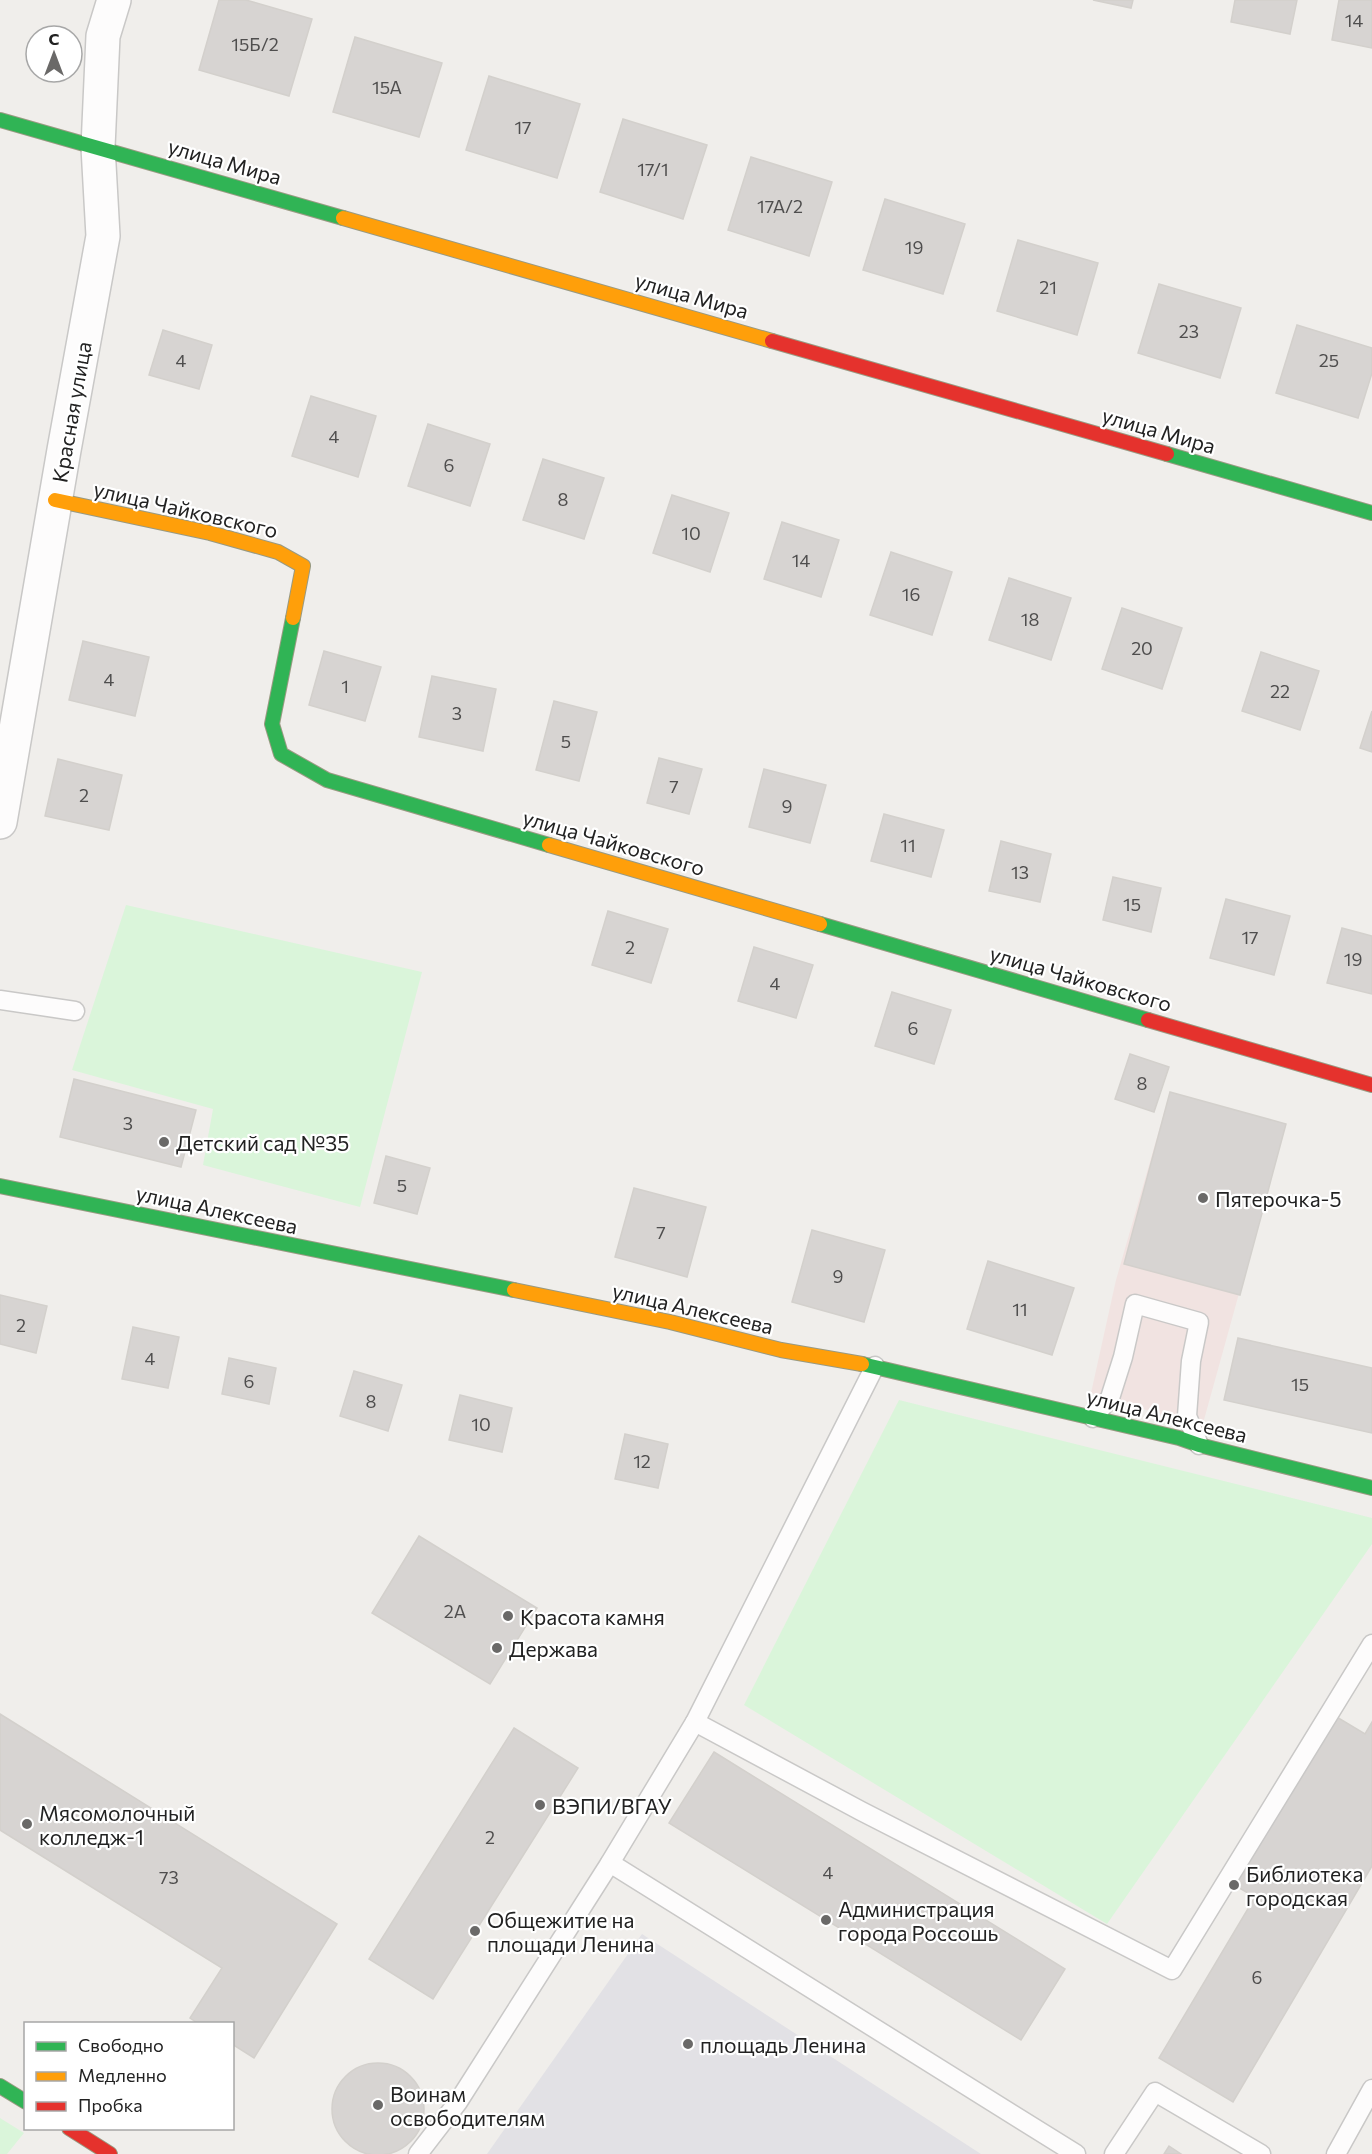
<svg xmlns="http://www.w3.org/2000/svg" width="1372" height="2154" font-family="Commissioner,sans-serif">
	<style>
		.commercial { fill: #f1e3e1 }
		.park { fill: #daf5da }
		.plaza { fill: #e2e1e5 }
		.building { fill: #d7d4d2; stroke: #d3d0cc; stroke-width: 1.5 }
		.lines { fill: none; stroke-linecap: round; stroke-linejoin: round }
		.lane-casing { stroke: #c9c8c7; stroke-width: 21 }
		.street-casing { stroke: #c9c8c7; stroke-width: 36 }
		.fast-casing { stroke: #999a82; stroke-width: 16 }
		.slow-casing { stroke: #999a82; stroke-width: 16 }
		.jam-casing { stroke: #999a82; stroke-width: 16 }
		.lane { stroke: #fdfcfc; stroke-width: 18 }
		.street { stroke: #fdfcfc; stroke-width: 33 }
		.fast { stroke: #30b455; stroke-width: 14 }
		.slow { stroke: #ff9f0a; stroke-width: 14 }
		.jam { stroke: #e5322d; stroke-width: 14 }
		.poi-dot { fill: #6a6968; stroke: #fff; stroke-width: 2 }
		.labels { text-anchor: middle; dominant-baseline: central; stroke-width: 4.5; stroke-linejoin: round; paint-order: stroke }
		.number-label { font-size: 18px; fill: #4f4e4e }
		.street-label { font-size: 21px; fill: #222; stroke: #fff }
		.poi-label { font-size: 21px; fill: #222; stroke: #fff; text-anchor: start }
	</style>
	<rect width="100%" height="100%" fill="#f0eeeb"/>
	<!-- commercial -->
	<polygon class="commercial" points="1170,1092 1286,1124 1202,1427 1091,1393 1116,1280"/>
	<!-- park -->
	<g class="park">
		<polygon points="126,905 422,972 360,1207 203,1165 213,1109 72,1070"/>
		<polygon points="899,1400 1372,1518 1372,1544 1107,1924 744,1705"/>
		<polygon points="0,2118 24,2133 7,2154 0,2154"/>
	</g>
	<!-- plaza -->
	<polygon class="plaza" points="642,1934 981,2154 487,2154"/>
	<!-- building -->
	<g class="building">
		<polygon points="219,0 246,0 312,19 289,96 199,70"/>
		<polygon points="1093,0 1133,0 1131,8"/>
		<polygon points="1235,0 1297,0 1290,34 1231,22"/>
		<polygon points="1339,0 1372,0 1372,48 1332,40"/>
		<polygon points="355,37 442,63 419,137 333,112"/>
		<polygon points="489,76 580,104 557,178 466,150"/>
		<polygon points="623,119 707,145 683,219 600,192"/>
		<polygon points="751,157 832,182 809,256 728,230"/>
		<polygon points="885,199 965,224 943,294 863,270"/>
		<polygon points="1018,240 1098,263 1077,335 997,311"/>
		<polygon points="1159,284 1241,308 1220,378 1138,353"/>
		<polygon points="1297,325 1372,348 1372,373 1358,418 1276,393"/>
		<polygon points="163,330 212,345 199,389 149,375"/>
		<polygon points="311,396 376,416 358,477 292,456"/>
		<polygon points="428,424 490,444 470,506 408,486"/>
		<polygon points="543,459 604,478 584,539 523,520"/>
		<polygon points="672,495 729,513 710,572 653,553"/>
		<polygon points="782,522 839,540 821,597 764,579"/>
		<polygon points="891,552 952,572 932,635 870,615"/>
		<polygon points="1009,578 1071,598 1051,660 989,640"/>
		<polygon points="1122,608 1182,628 1162,689 1102,669"/>
		<polygon points="83,641 149,657 135,716 69,700"/>
		<polygon points="324,651 381,667 365,721 309,705"/>
		<polygon points="1261,652 1319,671 1300,730 1242,711"/>
		<polygon points="432,676 496,689 483,751 419,737"/>
		<polygon points="554,701 597,712 579,781 536,770"/>
		<polygon points="1372,711 1372,752 1360,748"/>
		<polygon points="659,758 702,769 689,814 647,803"/>
		<polygon points="58,759 122,775 109,830 45,816"/>
		<polygon points="764,769 826,785 810,843 749,827"/>
		<polygon points="884,814 944,830 931,877 871,861"/>
		<polygon points="1001,841 1051,854 1040,902 989,891"/>
		<polygon points="1113,877 1161,888 1151,932 1103,920"/>
		<polygon points="1226,899 1290,916 1274,975 1210,958"/>
		<polygon points="608,911 668,929 651,983 592,965"/>
		<polygon points="1342,928 1372,936 1372,994 1327,983"/>
		<polygon points="754,947 813,965 796,1018 738,1001"/>
		<polygon points="892,992 951,1010 934,1064 875,1046"/>
		<polygon points="1130,1054 1169,1067 1154,1112 1115,1099"/>
		<polygon points="74,1079 196,1110 181,1167 60,1137"/>
		<polygon points="1170,1092 1286,1124 1240,1295 1124,1264"/>
		<polygon points="386,1156 430,1168 417,1214 374,1203"/>
		<polygon points="634,1188 706,1207 687,1277 615,1257"/>
		<polygon points="812,1230 885,1250 864,1322 792,1302"/>
		<polygon points="988,1261 1074,1288 1052,1355 967,1329"/>
		<polygon points="0,1295 47,1306 36,1353 0,1344"/>
		<polygon points="133,1327 179,1337 168,1388 122,1379"/>
		<polygon points="1238,1338 1372,1368 1372,1433 1224,1400"/>
		<polygon points="229,1358 276,1368 269,1404 222,1394"/>
		<polygon points="354,1371 402,1385 388,1431 340,1416"/>
		<polygon points="460,1395 512,1408 502,1452 449,1440"/>
		<polygon points="625,1434 668,1444 658,1488 615,1479"/>
		<polygon points="419,1536 537,1608 490,1684 372,1613"/>
		<polygon points="0,1714 337,1924 254,2058 232,2044 232,2024 199,2024 190,2018 222,1968 0,1830"/>
		<polygon points="1335,1716 1365,1734 1372,1722 1372,1866 1233,2102 1159,2058 1255,1897 1234,1885"/>
		<polygon points="514,1728 578,1768 433,1999 369,1959"/>
		<polygon points="714,1752 1065,1969 1021,2040 669,1823"/>
		<circle cx="378" cy="2109" r="46"/>
		<polygon points="1169,2146 1181,2154 1164,2154"/>
	</g>
	<g class="lines">
		<defs>
			<g id="lane">
				<polyline points="0,1000 75,1011"/>
				<polyline points="1093,1418 1110,1398 1123,1357 1135,1304 1199,1322 1191,1361 1187,1416 1199,1445"/>
				<polyline points="695,1722 861,1811 1172,1970 1372,1644"/>
				<polyline points="610,1863 1076,2154"/>
				<polyline points="418,2154 458,2102 610,1863 695,1722 875,1366"/>
				<polyline points="1114,2154 1155,2092 1261,2154"/>
				<polyline points="1336,2154 1372,2089"/>
			</g>
			<polyline id="street" points="0,822 64,450 103,236 98,147 103,36 114,0"/>
			<g id="fast">
				<polyline points="0,120 343,218"/>
				<polyline points="1167,454 1372,513"/>
				<polyline points="293,618 272,724 281,754 327,780 549,845"/>
				<polyline points="820,924 1148,1020"/>
				<polyline points="0,1186 514,1290"/>
				<polyline points="862,1364 1179,1438 1199,1445 1372,1488"/>
				<polyline points="0,2086 26,2102"/>
			</g>
			<g id="slow">
				<polyline points="343,218 772,341"/>
				<polyline points="55,500 210,533 278,552 303,566 293,618"/>
				<polyline points="549,845 820,924"/>
				<polyline points="514,1290 670,1322 781,1350 862,1364"/>
			</g>
			<g id="jam">
				<polyline points="772,341 1167,454"/>
				<polyline points="1148,1020 1372,1085"/>
				<polyline points="69,2128 110,2154"/>
			</g>
		</defs>
		<!-- lane casing -->
		<use href="#lane" class="lane-casing"/>
		<!-- street casing -->
		<use href="#street" class="street-casing"/>
		<!-- fast casing -->
		<use href="#fast" class="fast-casing"/>
		<!-- slow casing -->
		<use href="#slow" class="slow-casing"/>
		<!-- jam casing -->
		<use href="#jam" class="jam-casing"/>
		<!-- lane -->
		<use href="#lane" class="lane"/>
		<!-- street -->
		<use href="#street" class="street"/>
		<!-- fast -->
		<use href="#fast" class="fast"/>
		<!-- slow -->
		<use href="#slow" class="slow"/>
		<!-- jam -->
		<use href="#jam" class="jam"/>
	</g>
	<!-- markers -->
	<g class="poi-dot">
		<circle cx="164" cy="1142" r="6"/>
		<circle cx="1203" cy="1198" r="6"/>
		<circle cx="508" cy="1616" r="6"/>
		<circle cx="497" cy="1648" r="6"/>
		<circle cx="540" cy="1805" r="6"/>
		<circle cx="27" cy="1824" r="6"/>
		<circle cx="1234" cy="1885" r="6"/>
		<circle cx="826" cy="1920" r="6"/>
		<circle cx="475" cy="1931" r="6"/>
		<circle cx="688" cy="2044" r="6"/>
		<circle cx="378" cy="2105" r="6"/>
	</g>
	<g class="labels">
		<!-- number labels -->
		<g class="number-label">
			<text x="1354" y="20">14</text>
			<text x="255" y="44">15Б/2</text>
			<text x="387" y="87">15А</text>
			<text x="523" y="127">17</text>
			<text x="653" y="169">17/1</text>
			<text x="780" y="206">17А/2</text>
			<text x="914" y="247">19</text>
			<text x="1048" y="287">21</text>
			<text x="1189" y="331">23</text>
			<text x="181" y="360">4</text>
			<text x="1329" y="360">25</text>
			<text x="334" y="436">4</text>
			<text x="449" y="465">6</text>
			<text x="563" y="499">8</text>
			<text x="691" y="533">10</text>
			<text x="801" y="560">14</text>
			<text x="911" y="594">16</text>
			<text x="1030" y="619">18</text>
			<text x="1142" y="648">20</text>
			<text x="109" y="679">4</text>
			<text x="345" y="686">1</text>
			<text x="1280" y="691">22</text>
			<text x="457" y="713">3</text>
			<text x="566" y="741">5</text>
			<text x="674" y="786">7</text>
			<text x="84" y="795">2</text>
			<text x="787" y="806">9</text>
			<text x="908" y="845">11</text>
			<text x="1020" y="872">13</text>
			<text x="1132" y="904">15</text>
			<text x="1250" y="937">17</text>
			<text x="630" y="947">2</text>
			<text x="1353" y="959">19</text>
			<text x="775" y="983">4</text>
			<text x="913" y="1028">6</text>
			<text x="1142" y="1083">8</text>
			<text x="128" y="1123">3</text>
			<text x="402" y="1185">5</text>
			<text x="661" y="1232">7</text>
			<text x="838" y="1276">9</text>
			<text x="1020" y="1309">11</text>
			<text x="21" y="1325">2</text>
			<text x="150" y="1358">4</text>
			<text x="249" y="1381">6</text>
			<text x="1300" y="1384">15</text>
			<text x="371" y="1401">8</text>
			<text x="481" y="1424">10</text>
			<text x="642" y="1461">12</text>
			<text x="455" y="1611">2А</text>
			<text x="490" y="1837">2</text>
			<text x="828" y="1872">4</text>
			<text x="169" y="1877">73</text>
			<text x="1257" y="1977">6</text>
		</g>
		<!-- street labels -->
		<g class="street-label">
			<text transform="translate(225 161) rotate(16)">улица Мира</text>
			<text transform="translate(692 295) rotate(16)">улица Мира</text>
			<text transform="translate(71 412) rotate(-80)">Красная улица</text>
			<text transform="translate(1159 430) rotate(16)">улица Мира</text>
			<text transform="translate(186 509) rotate(13)">улица Чайковского</text>
			<text transform="translate(614 842) rotate(16)">улица Чайковского</text>
			<text transform="translate(1081 978) rotate(16)">улица Чайковского</text>
			<text transform="translate(217 1209) rotate(12)">улица Алексеева</text>
			<text transform="translate(693 1308) rotate(13)">улица Алексеева</text>
			<text transform="translate(1167 1415) rotate(14)">улица Алексеева</text>
		</g>
		<!-- poi labels -->
		<g class="poi-label">
			<text x="176" y="1142">Детский сад №35</text>
			<text x="1215" y="1198">Пятерочка-5</text>
			<text x="520" y="1616">Красота камня</text>
			<text x="509" y="1648">Держава</text>
			<text x="552" y="1805">ВЭПИ/ВГАУ</text>
			<text x="39" y="1812">Мясомолочный<tspan x="39" dy="24">колледж-1</tspan></text>
			<text x="1246" y="1873">Библиотека<tspan x="1246" dy="24">городская</tspan></text>
			<text x="838" y="1908">Администрация<tspan x="838" dy="24">города Россошь</tspan></text>
			<text x="487" y="1919">Общежитие на<tspan x="487" dy="24">площади Ленина</tspan></text>
			<text x="700" y="2044">площадь Ленина</text>
			<text x="390" y="2093">Воинам<tspan x="390" dy="24">освободителям</tspan></text>
		</g>
	</g>
	<!-- legend -->
	<rect x="24" y="2022" width="210" height="108" fill="#ffffff" stroke="#a7a7a7" stroke-width="1.5"/>
	<rect x="36" y="2042" width="30" height="9" fill="#30b455" stroke="#a7a7a7" stroke-width="1.5"/>
	<text x="78" y="2052" font-size="18" fill="#222222">Свободно</text>
	<rect x="36" y="2072" width="30" height="9" fill="#ff9f0a" stroke="#a7a7a7" stroke-width="1.5"/>
	<text x="78" y="2082" font-size="18" fill="#222222">Медленно</text>
	<rect x="36" y="2102" width="30" height="9" fill="#e5322d" stroke="#a7a7a7" stroke-width="1.5"/>
	<text x="78" y="2112" font-size="18" fill="#222222">Пробка</text>
	<!-- north arrow -->
	<g transform="translate(54 54)"><circle r="28" fill="#ffffff" stroke="#a7a7a7" stroke-width="1.5"/>
	<path d="M0-4.5L10 22L0 15L-10 22Z" fill="#6a6968"/>
	<text y="-9" font-size="16" font-weight="bold" text-anchor="middle" fill="#222222">С</text>
	</g>
</svg>
